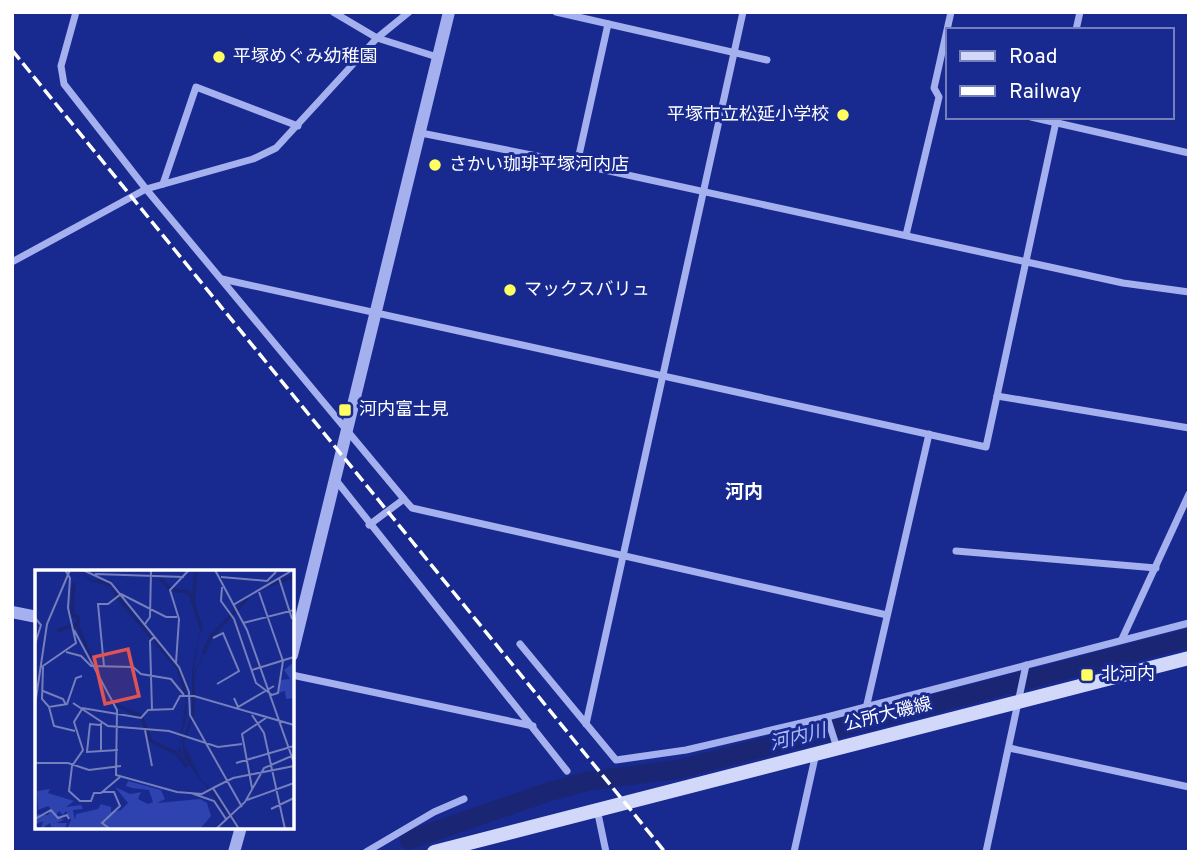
<svg xmlns="http://www.w3.org/2000/svg" width="1201" height="864" font-family="Overpass,'Noto Sans JP',sans-serif">
	<style>
		.lines { fill: none; stroke-linecap: round; stroke-linejoin: round }
		.river { stroke: #1a2674; stroke-width: 19 }
		.minor { stroke: #a5b0ef; stroke-width: 7 }
		.tertiary { stroke: #a5b0ef; stroke-width: 12 }
		.secondary { stroke: #d2d8fa; stroke-width: 14 }
		.rail { stroke: #fff; stroke-width: 3.5; stroke-dasharray: 12 5; stroke-linecap: butt }
		.poi-dot { fill: #ffff63; stroke: #18298f; stroke-width: 2.5 }
		.labels { text-anchor: middle; dominant-baseline: central; stroke-width: 6; stroke-linejoin: round; paint-order: stroke }
		.poi-label { font-size: 18px; fill: #fff; stroke: #18298f; text-anchor: start }
		.street-label { font-size: 18px; fill: #fff; stroke: #18298f }
		.neighbourhood-label { font-size: 19px; font-weight: bold; fill: #fff; stroke: #18298f }
		.water-label { font-size: 19px; font-style: italic; fill: #b0bcf6; stroke: #18298f }
		.inset-river { fill: none; stroke: #1a2674; stroke-width: 3.5 }
		.inset-road { fill: none; stroke: #747fbc; stroke-width: 2 }
		.view { fill: #de5353; fill-opacity: 0.15; stroke: #de5353; stroke-width: 3.5 }
		.inset-edge { fill: none; stroke: #fff; stroke-width: 3.5 }
	</style>
	<rect width="100%" height="100%" fill="#18298f"/>
	<g class="lines">
		<!-- river -->
		<polyline class="river" points="409,840 551,791 589,781 680,769 1189,638"/>
		<!-- minor -->
		<g class="minor">
			<polyline points="76,12 61,66 64,84 146,189 404,499"/>
			<polyline points="333,12 377,38 437,57"/>
			<polyline points="556,12 767,60"/>
			<polyline points="1076,30 1080,12"/>
			<polyline points="1031,117 1189,153"/>
			<polyline points="421,133 577,164 1123,283 1189,292"/>
			<polyline points="577,164 608,24"/>
			<polyline points="163,184 196,87 298,126"/>
			<polyline points="906,235 939,97 934,88 951,12"/>
			<polyline points="12,262 146,189 253,159 276,148 377,38 409,12"/>
			<polyline points="222,279 986,447 1057,117"/>
			<polyline points="997,396 1189,428"/>
			<polyline points="335,479 567,771"/>
			<polyline points="369,525 404,499 412,508 887,615"/>
			<polyline points="956,551 1156,568"/>
			<polyline points="1122,639 1189,494"/>
			<polyline points="520,644 616,760 686,750 827,717 1189,623"/>
			<polyline points="292,675 533,726"/>
			<polyline points="867,704 929,434"/>
			<polyline points="827,717 837,748"/>
			<polyline points="586,724 743,12"/>
			<polyline points="1009,748 1189,787"/>
			<polyline points="597,809 606,852"/>
			<polyline points="366,852 434,812 464,799"/>
			<polyline points="794,852 816,753"/>
			<polyline points="986,852 1026,665"/>
		</g>
		<!-- tertiary -->
		<g class="tertiary">
			<polyline points="12,612 37,617"/>
			<polyline points="292,655 449,12"/>
			<polyline points="234,852 241,827"/>
		</g>
		<!-- secondary -->
		<polyline class="secondary" points="434,852 1189,658"/>
		<!-- rail -->
		<polyline class="rail" points="12,50 665,852"/>
	</g>
	<!-- markers -->
	<g class="poi-dot">
		<circle cx="219" cy="57" r="7"/>
		<circle cx="843" cy="115" r="7"/>
		<circle cx="435" cy="165" r="7"/>
		<circle cx="510" cy="290" r="7"/>
		<rect x="338" y="403" width="14" height="14" rx="3.5"/>
		<rect x="1080" y="668" width="14" height="14" rx="3.5"/>
	</g>
	<g class="labels">
		<!-- poi labels -->
		<g class="poi-label">
			<text x="233" y="57">平塚めぐみ幼稚園</text>
			<text x="829" y="115" text-anchor="end">平塚市立松延小学校</text>
			<text x="449" y="165">さかい珈琲平塚河内店</text>
			<text x="524" y="290">マックスバリュ</text>
			<text x="359" y="410">河内富士見</text>
			<text x="1101" y="675">北河内</text>
		</g>
		<!-- street labels -->
		<g class="street-label">
			<text transform="translate(888 715) rotate(-14)">公所大磯線</text>
		</g>
		<!-- neighbourhood labels -->
		<g class="neighbourhood-label">
			<text x="744" y="493">河内</text>
		</g>
		<!-- water labels -->
		<g class="water-label">
			<text transform="translate(798 738) rotate(-14)">河内川</text>
		</g>
	</g>
	<!-- overview -->
	<g transform="translate(35 570)">
		<rect width="259" height="259" fill="#18298f"/>
		<path d="M259 92V128L251 129 250 121 243 123 244 110 255 109 249 100ZM93 211 126 220 130 229 122 233 165 229 172 233 176 246 165 259H32L36 250 31 241 28 245 24 241 21 245 29 250 21 253H32L30 259H17L15 253 6 259 8 251 0 255V244L13 245 16 239 13 236 3 240 2 221 15 219 13 223 39 231 31 237 46 235 48 239 38 240 40 250 41 244 63 239 66 234 76 237V242L86 240 93 233 80 217 95 224 106 222 103 229 113 234 118 232 114 220 97 218 91 216Z" fill="#2e43af"/>
		<path d="M43 0 56 10H66L74 13 143 98 151 117 152 144 144 177 149 186 147 171 157 144V100L167 53 158 105 170 81 160 104V141L149 174 166 209 189 234 203 259 143 180 151 131 142 100 80 27 77 17 55 11Z" fill="#1a2674"/>
		<path class="inset-river" d="M161 0 158 32 167 61M125 8 136 20 154 22 160 36M39 13 37 45 43 47V56M235 15 259 7M22 61 42 54 56 88M168 84 176 66 213 28M81 135 106 146 116 171 141 183 152 197"/>
		<path class="inset-road" d="M48 0 76 13 144 97 154 122 155 145 207 237M180 0 212 60 259 193M60 4 149 7M186 7 232 11 241 2M244 8 257 49M187 17 186 31 199 49 221 113 237 125 243 123 248 91 224 22M198 35 258 0M0 48 6 55 0 74M208 53 259 40M110 54 115 47 116 0M39 60 82 140 81 205 142 222 167 224 178 218 204 259M178 68 188 63 204 101 182 114M31 82 46 86 56 96 98 97 106 104 136 109 149 125M141 93 144 49 135 20 154 0M69 96 63 34H73L86 24 131 47H142M8 97 7 129 14 137 32 134 41 108 47 106M5 98 41 73 33 38 35 8 30 0M217 100 259 87M8 121 28 129 31 135M199 128 203 137 239 116M38 133 73 156 134 161 183 177 207 174M0 135 12 54 35 0M14 137 19 156 40 161M47 138 106 148 113 140 138 139 145 126H159L259 155M47 139 39 152 48 180 37 196 34 221 45 231H56L59 223H66L85 207M117 140 115 71 119 67M217 145 229 163 250 259M66 153V180M65 155 55 154 52 182 83 180M110 160 117 196M0 193H33L54 200 86 196M201 193 259 176M178 218 198 208 259 196M217 218 207 164 231 148M67 222H79L85 236 67 253 75 259M156 223 179 231 191 249M212 230 259 213M236 239 259 228M0 249 16 240 23 248 32 245 34 249M181 259 210 232 229 198 259 185"/>
		<path class="view" d="M93 79 104 126 70 134 59 87Z"/>
		<rect width="259" height="259" class="inset-edge"/>
	</g>
	<!-- border -->
	<rect width="1201" height="864" fill="none" stroke="#ffffff" stroke-width="28"/>
	<!-- legend -->
	<rect x="946" y="28" width="228" height="91" fill="#18298f" stroke="#747fbc" stroke-width="2"/>
	<rect x="960" y="51" width="35" height="10" fill="#d2d8fa" stroke="#747fbc" stroke-width="2"/>
	<text x="1009" y="63" font-size="21" fill="#ffffff">Road</text>
	<rect x="960" y="86" width="35" height="10" fill="#ffffff" stroke="#747fbc" stroke-width="2"/>
	<text x="1009" y="98" font-size="21" fill="#ffffff">Railway</text>
</svg>
